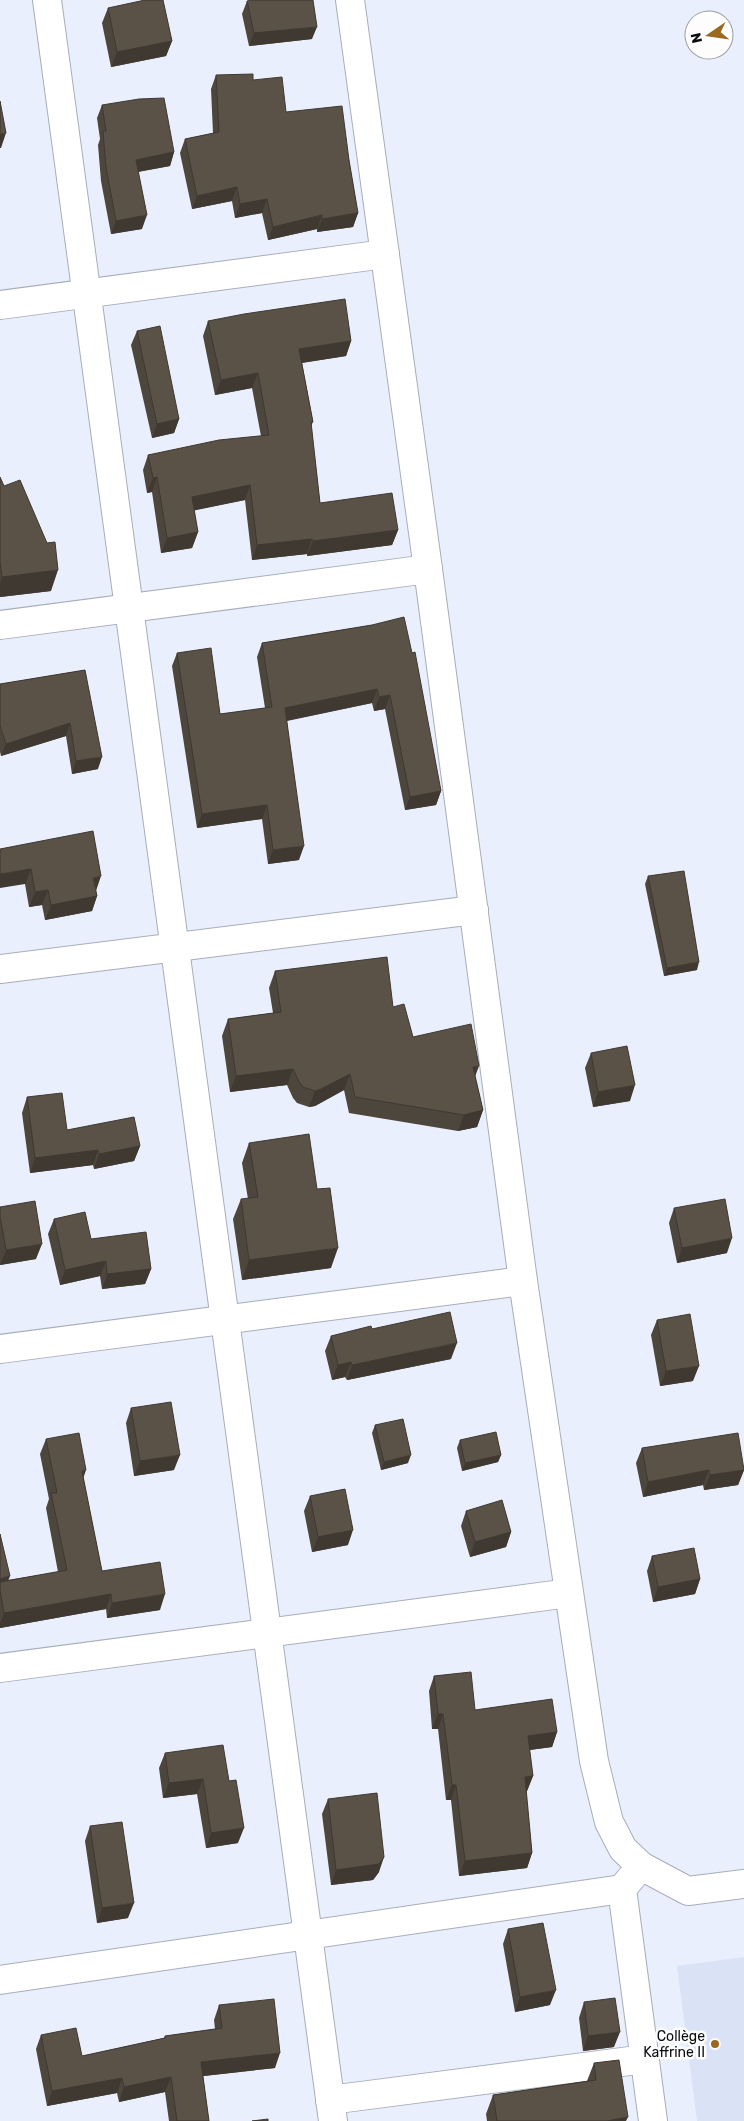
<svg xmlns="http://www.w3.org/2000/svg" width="744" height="2121" font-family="Rubik,sans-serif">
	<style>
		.built { fill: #dae2f6 }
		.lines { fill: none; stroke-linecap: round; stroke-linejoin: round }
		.street-casing { stroke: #a8adba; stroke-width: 30 }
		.secondary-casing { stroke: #a8adba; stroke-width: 30 }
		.primary-casing { stroke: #a8adba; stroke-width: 30 }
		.street { stroke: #fff; stroke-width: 28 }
		.secondary { stroke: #fff; stroke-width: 28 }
		.primary { stroke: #fff; stroke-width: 28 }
		.wall { fill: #4d463d }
		.shaded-wall { fill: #3f3932 }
		.building { fill: #5a5147; stroke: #3f3932 }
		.poi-dot { fill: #9c671f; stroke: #fdfdfd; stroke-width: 2 }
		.labels { text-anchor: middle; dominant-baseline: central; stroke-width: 5; stroke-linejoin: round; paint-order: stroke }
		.poi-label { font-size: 14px; fill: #0a0c10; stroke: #fdfdfd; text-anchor: end }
	</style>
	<rect width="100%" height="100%" fill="#eaeffd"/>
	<!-- built -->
	<polygon class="built" points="744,1957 744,2121 697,2121 677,1966"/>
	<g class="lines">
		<defs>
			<g id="street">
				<polyline points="47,0 333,2121"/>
				<polyline points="350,0 428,569"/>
				<polyline points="0,305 385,254"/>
				<polyline points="0,969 474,910"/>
				<polyline points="0,1349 523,1281"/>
				<polyline points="0,1668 569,1593"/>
				<polyline points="0,1980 622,1889"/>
				<polyline points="330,2100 645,2059"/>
			</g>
			<polyline id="secondary" points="641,1866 622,1889 653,2121"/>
			<polyline id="primary" points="0,625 428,569 523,1281 594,1761 609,1822 623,1849 641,1866 688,1891 744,1884"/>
		</defs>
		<!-- street casing -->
		<use href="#street" class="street-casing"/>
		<!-- secondary casing -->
		<use href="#secondary" class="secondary-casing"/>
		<!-- primary casing -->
		<use href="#primary" class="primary-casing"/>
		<!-- street -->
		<use href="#street" class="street"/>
		<!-- secondary -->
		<use href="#secondary" class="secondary"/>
		<!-- primary -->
		<use href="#primary" class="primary"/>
	</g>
	<!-- wall -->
	<g class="wall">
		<polygon points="247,1 312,39 249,46 242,14"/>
		<polygon points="108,8 172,41 166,56 111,67 102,23"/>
		<polygon points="216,75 253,80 286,112 349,160 358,213 353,227 317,232 317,229 268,240 262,213 235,218 232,201 192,209 180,153 185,139 213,133 211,89"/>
		<polygon points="102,105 174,152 170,166 138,172 142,229 111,234 101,181 98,145 100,139 97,118"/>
		<polygon points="208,321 351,341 346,356 302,363 313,422 311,426 320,503 398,530 392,545 307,556 307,554 252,560 245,500 194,510 198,532 192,548 161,553 152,492 147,493 143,470 148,455 261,436 252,388 215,395 203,336"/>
		<polygon points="137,331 179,419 174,433 152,438 131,345"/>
		<polygon points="0,477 4,486 47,543 51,591 0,597"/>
		<polygon points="372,625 441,791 436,805 405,810 385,709 374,711 372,703 287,721 299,860 268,864 262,819 197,828 172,666 177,653 220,714 265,708 257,657 262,643"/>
		<polygon points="85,670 98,769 72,774 66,736 1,756 0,752 0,684"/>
		<polygon points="0,849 96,891 97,896 92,911 45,920 42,905 29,907 25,884"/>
		<polygon points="648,876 697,970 664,976 645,884"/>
		<polygon points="275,971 393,1007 413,1037 475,1077 483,1110 477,1127 458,1131 349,1113 344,1090 315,1106 309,1107 297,1103 293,1098 287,1085 230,1092 222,1036 228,1019 273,1013 269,988"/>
		<polygon points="591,1053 630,1101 593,1107 585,1068"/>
		<polygon points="27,1097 67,1130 140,1146 134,1161 94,1169 93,1165 30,1173 22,1113"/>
		<polygon points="249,1143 317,1189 331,1268 242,1280 233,1219 241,1199 248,1199 242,1163"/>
		<polygon points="674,1208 727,1253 677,1263 669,1223"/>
		<polygon points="0,1216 36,1259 0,1265"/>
		<polygon points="54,1219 91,1239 151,1269 145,1284 102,1289 100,1276 60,1285 48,1234"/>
		<polygon points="657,1320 693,1381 660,1386 651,1335"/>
		<polygon points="372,1329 451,1359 347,1380 345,1377 332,1380 325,1351 331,1336"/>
		<polygon points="131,1408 174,1470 134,1476 126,1423"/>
		<polygon points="375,1425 408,1463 381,1470 372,1433"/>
		<polygon points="46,1439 83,1477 102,1571 160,1610 107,1618 106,1609 0,1628 0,1534 8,1580 58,1572 46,1508 49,1499 40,1454"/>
		<polygon points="460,1440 501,1455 498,1462 462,1471 457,1448"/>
		<polygon points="642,1448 744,1470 738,1485 704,1490 703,1485 643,1497 636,1463"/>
		<polygon points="310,1496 348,1545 312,1552 304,1511"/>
		<polygon points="466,1511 511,1532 506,1547 470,1557 461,1526"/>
		<polygon points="652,1556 700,1579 695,1594 653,1602 647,1571"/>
		<polygon points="434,1676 475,1710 557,1732 552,1747 529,1750 533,1776 527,1791 526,1791 532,1853 527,1868 459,1876 451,1800 446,1800 438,1729 432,1729 429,1691"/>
		<polygon points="165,1753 229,1781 238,1843 206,1848 197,1794 163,1798 159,1768"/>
		<polygon points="328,1799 379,1872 373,1880 331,1885 322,1814"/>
		<polygon points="90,1826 128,1918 97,1923 85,1841"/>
		<polygon points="508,1929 550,2005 515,2012 503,1944"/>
		<polygon points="584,2002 614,2047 583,2051 579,2018"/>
		<polygon points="219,2005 275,2068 203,2076 209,2121 169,2121 165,2092 119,2102 117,2093 47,2106 36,2049 41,2035 82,2056 164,2038 165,2036 215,2029 214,2020"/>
		<polygon points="594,2063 626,2121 487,2121 486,2114 493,2095 587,2081"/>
	</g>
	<!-- shaded-wall -->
	<g class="shaded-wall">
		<polygon points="317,27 312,39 249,46 254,33"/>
		<polygon points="172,41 166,56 111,67 117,52"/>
		<polygon points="6,133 1,148 0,148 0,134"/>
		<polygon points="174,152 170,166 131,173 136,160"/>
		<polygon points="237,187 232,201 192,209 197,196"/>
		<polygon points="267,199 262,213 235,218 240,204"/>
		<polygon points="358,213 353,227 317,232 322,219"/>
		<polygon points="147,215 142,229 111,234 116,221"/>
		<polygon points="322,215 317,229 268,240 273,227"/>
		<polygon points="351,341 346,356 294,364 299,349"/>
		<polygon points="258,373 252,388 215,395 221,380"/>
		<polygon points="179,419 174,433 152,438 157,424"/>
		<polygon points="157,477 152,492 147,493 153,478"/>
		<polygon points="250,485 245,500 187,512 192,497"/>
		<polygon points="398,530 392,545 307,556 313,541"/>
		<polygon points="198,532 192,548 161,553 167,538"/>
		<polygon points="312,539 307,554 252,560 257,545"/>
		<polygon points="58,570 51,591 0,597 0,583 2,577"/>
		<polygon points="377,689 372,703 280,722 285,708"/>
		<polygon points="390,695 385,709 374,711 379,697"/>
		<polygon points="70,723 66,736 1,756 6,744"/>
		<polygon points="102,757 98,769 72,774 76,761"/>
		<polygon points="441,791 436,805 405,810 410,797"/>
		<polygon points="267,805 262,819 197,828 202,814"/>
		<polygon points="304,846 299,860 268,864 273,850"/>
		<polygon points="31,869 25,884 0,888 0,874"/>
		<polygon points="101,876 96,891 93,878"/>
		<polygon points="48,890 42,905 29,907 35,892"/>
		<polygon points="97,896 92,911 45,920 51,905"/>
		<polygon points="699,962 697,970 664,976 667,968"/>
		<polygon points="479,1066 473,1082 473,1067"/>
		<polygon points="293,1069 287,1085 230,1092 236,1076"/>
		<polygon points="350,1074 344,1090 315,1106 309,1107 315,1091"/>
		<polygon points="635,1085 630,1101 593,1107 598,1092"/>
		<polygon points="483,1110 477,1127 458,1131 464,1115"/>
		<polygon points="140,1146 134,1161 94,1169 99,1154"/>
		<polygon points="98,1150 93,1165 30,1173 35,1158"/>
		<polygon points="732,1238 727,1253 677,1263 682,1248"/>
		<polygon points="42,1244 36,1259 0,1265 6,1250"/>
		<polygon points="338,1248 331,1268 242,1280 249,1260"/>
		<polygon points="106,1261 100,1276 60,1285 65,1270"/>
		<polygon points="151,1269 145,1284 102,1289 107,1274"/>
		<polygon points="457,1343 451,1359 347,1380 352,1365"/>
		<polygon points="351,1362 345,1377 332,1380 338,1365"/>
		<polygon points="699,1366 693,1381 660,1386 666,1371"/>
		<polygon points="180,1455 174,1470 134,1476 140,1461"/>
		<polygon points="411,1455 408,1463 381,1470 384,1462"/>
		<polygon points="501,1455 498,1462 462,1471 465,1463"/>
		<polygon points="86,1470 81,1485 82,1471"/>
		<polygon points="709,1470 703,1485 643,1497 648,1482"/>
		<polygon points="744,1470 738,1485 704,1490 710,1475"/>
		<polygon points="353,1530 348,1545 312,1552 318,1537"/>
		<polygon points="511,1532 506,1547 470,1557 475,1542"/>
		<polygon points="10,1576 7,1584 0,1586 0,1579"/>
		<polygon points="700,1579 695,1594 653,1602 658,1587"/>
		<polygon points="111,1594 106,1609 0,1628 0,1624 4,1613"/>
		<polygon points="165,1594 160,1610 107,1618 112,1603"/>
		<polygon points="438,1714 443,1714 438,1729 432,1729"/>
		<polygon points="557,1732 552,1747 522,1751 528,1736"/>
		<polygon points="533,1776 527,1791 519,1792 525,1777"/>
		<polygon points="203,1779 197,1794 163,1798 169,1783"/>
		<polygon points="452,1785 456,1785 451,1800 446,1800"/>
		<polygon points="244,1828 238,1843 206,1848 211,1833"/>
		<polygon points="532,1853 527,1868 459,1876 465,1861"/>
		<polygon points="384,1857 379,1872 373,1880 331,1885 336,1870"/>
		<polygon points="134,1903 128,1918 97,1923 102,1908"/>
		<polygon points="556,1990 550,2005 515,2012 520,1997"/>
		<polygon points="620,2032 614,2047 583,2051 588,2036"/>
		<polygon points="280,2053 275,2068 195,2077 201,2062"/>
		<polygon points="171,2077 165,2092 119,2102 124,2087"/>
		<polygon points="122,2078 117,2093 47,2106 52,2091"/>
		<polygon points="628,2117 626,2121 607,2121"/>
	</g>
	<!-- building -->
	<g class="building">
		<polygon points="145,0 163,0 172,41 117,52 108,8"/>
		<polygon points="252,0 313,0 317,27 254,33 247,1"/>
		<polygon points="253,74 253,80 282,77 286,112 342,106 349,160 358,213 322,219 322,215 273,227 267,199 240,204 237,187 197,196 185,139 219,132 216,75"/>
		<polygon points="164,98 174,152 136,160 147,215 116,221 106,167 103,131 106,131 102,105 139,99"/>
		<polygon points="0,101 6,133 0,134"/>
		<polygon points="345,299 351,341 299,349 313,422 311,422 320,503 392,493 398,530 313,541 312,539 257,545 250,485 192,497 198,532 167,538 157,477 153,478 148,455 219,440 269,435 258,373 221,380 208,321 244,314"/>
		<polygon points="160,326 179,419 157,424 137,331"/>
		<polygon points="0,477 4,486 20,480 47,543 55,542 58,570 2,577 0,562"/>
		<polygon points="404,617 412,653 415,652 441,791 410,797 390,695 379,697 377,689 285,708 304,846 273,850 267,805 202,814 177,653 211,648 220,714 272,707 262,643 372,625"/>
		<polygon points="85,670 102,757 76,761 70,723 6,744 0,726 0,684"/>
		<polygon points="93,831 101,876 93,878 97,896 51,905 48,890 35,892 31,869 0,874 0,849"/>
		<polygon points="684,871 699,962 667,968 648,876"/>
		<polygon points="387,957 393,1007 404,1004 413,1037 471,1024 479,1066 473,1067 483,1110 464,1115 355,1097 350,1074 321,1089 315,1091 303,1087 299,1082 293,1069 236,1076 228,1019 281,1012 275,971"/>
		<polygon points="627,1046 635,1085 598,1092 591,1053"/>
		<polygon points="62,1093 67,1130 134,1117 140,1146 99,1154 98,1150 35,1158 27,1097"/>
		<polygon points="309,1134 317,1189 330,1188 338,1248 249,1260 241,1199 258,1197 249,1143"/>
		<polygon points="725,1199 732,1238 682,1248 674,1208"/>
		<polygon points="35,1201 42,1244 6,1250 0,1216 0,1207"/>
		<polygon points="85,1212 91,1239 146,1232 151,1269 107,1274 106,1261 65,1270 54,1219"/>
		<polygon points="450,1312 457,1343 352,1365 351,1362 338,1365 331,1336 371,1326 372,1329"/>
		<polygon points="690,1314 699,1366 666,1371 657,1320"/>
		<polygon points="171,1402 180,1455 140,1461 131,1408"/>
		<polygon points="403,1419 411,1455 384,1462 375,1425"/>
		<polygon points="496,1432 501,1455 465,1463 460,1440"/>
		<polygon points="79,1433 86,1470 82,1471 102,1571 160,1562 165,1594 112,1603 111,1594 4,1613 0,1590 0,1582 67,1570 51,1493 57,1493 46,1439"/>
		<polygon points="738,1433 744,1470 710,1475 709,1470 648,1482 642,1448"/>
		<polygon points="345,1489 353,1530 318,1537 310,1496"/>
		<polygon points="502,1500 511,1532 475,1542 466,1511"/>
		<polygon points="0,1534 10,1576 0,1579"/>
		<polygon points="694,1548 700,1579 658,1587 652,1556"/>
		<polygon points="471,1672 475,1710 552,1699 557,1732 528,1736 533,1776 525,1777 532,1853 465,1861 456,1785 452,1785 443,1714 438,1714 434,1676"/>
		<polygon points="223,1745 229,1781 236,1780 244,1828 211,1833 203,1779 169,1783 165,1753"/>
		<polygon points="377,1793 384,1857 379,1864 336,1870 328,1799"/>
		<polygon points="122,1822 134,1903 102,1908 90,1826"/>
		<polygon points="543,1923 556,1990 520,1997 508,1929"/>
		<polygon points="615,1998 620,2032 588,2036 584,2002"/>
		<polygon points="274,1999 280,2053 201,2062 209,2121 177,2121 171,2077 124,2087 122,2078 52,2091 41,2035 76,2028 82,2056 165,2038 165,2036 222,2028 219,2005"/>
		<polygon points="619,2060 628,2117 607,2121 497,2121 493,2095 596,2080 594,2063"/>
		<polygon points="268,2119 268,2121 252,2121"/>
	</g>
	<!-- markers -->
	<circle class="poi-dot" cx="715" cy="2044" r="5"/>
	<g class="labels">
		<!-- poi labels -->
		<g class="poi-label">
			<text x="705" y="2036">Collège<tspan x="705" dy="16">Kaffrine II</tspan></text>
		</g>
	</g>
	<!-- north arrow -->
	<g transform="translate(709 35) rotate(257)"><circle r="24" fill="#fdfdfd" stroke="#9c9d9e"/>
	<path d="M0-4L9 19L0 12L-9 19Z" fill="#9c671f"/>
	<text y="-8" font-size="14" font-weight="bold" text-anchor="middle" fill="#0a0c10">N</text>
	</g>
</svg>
